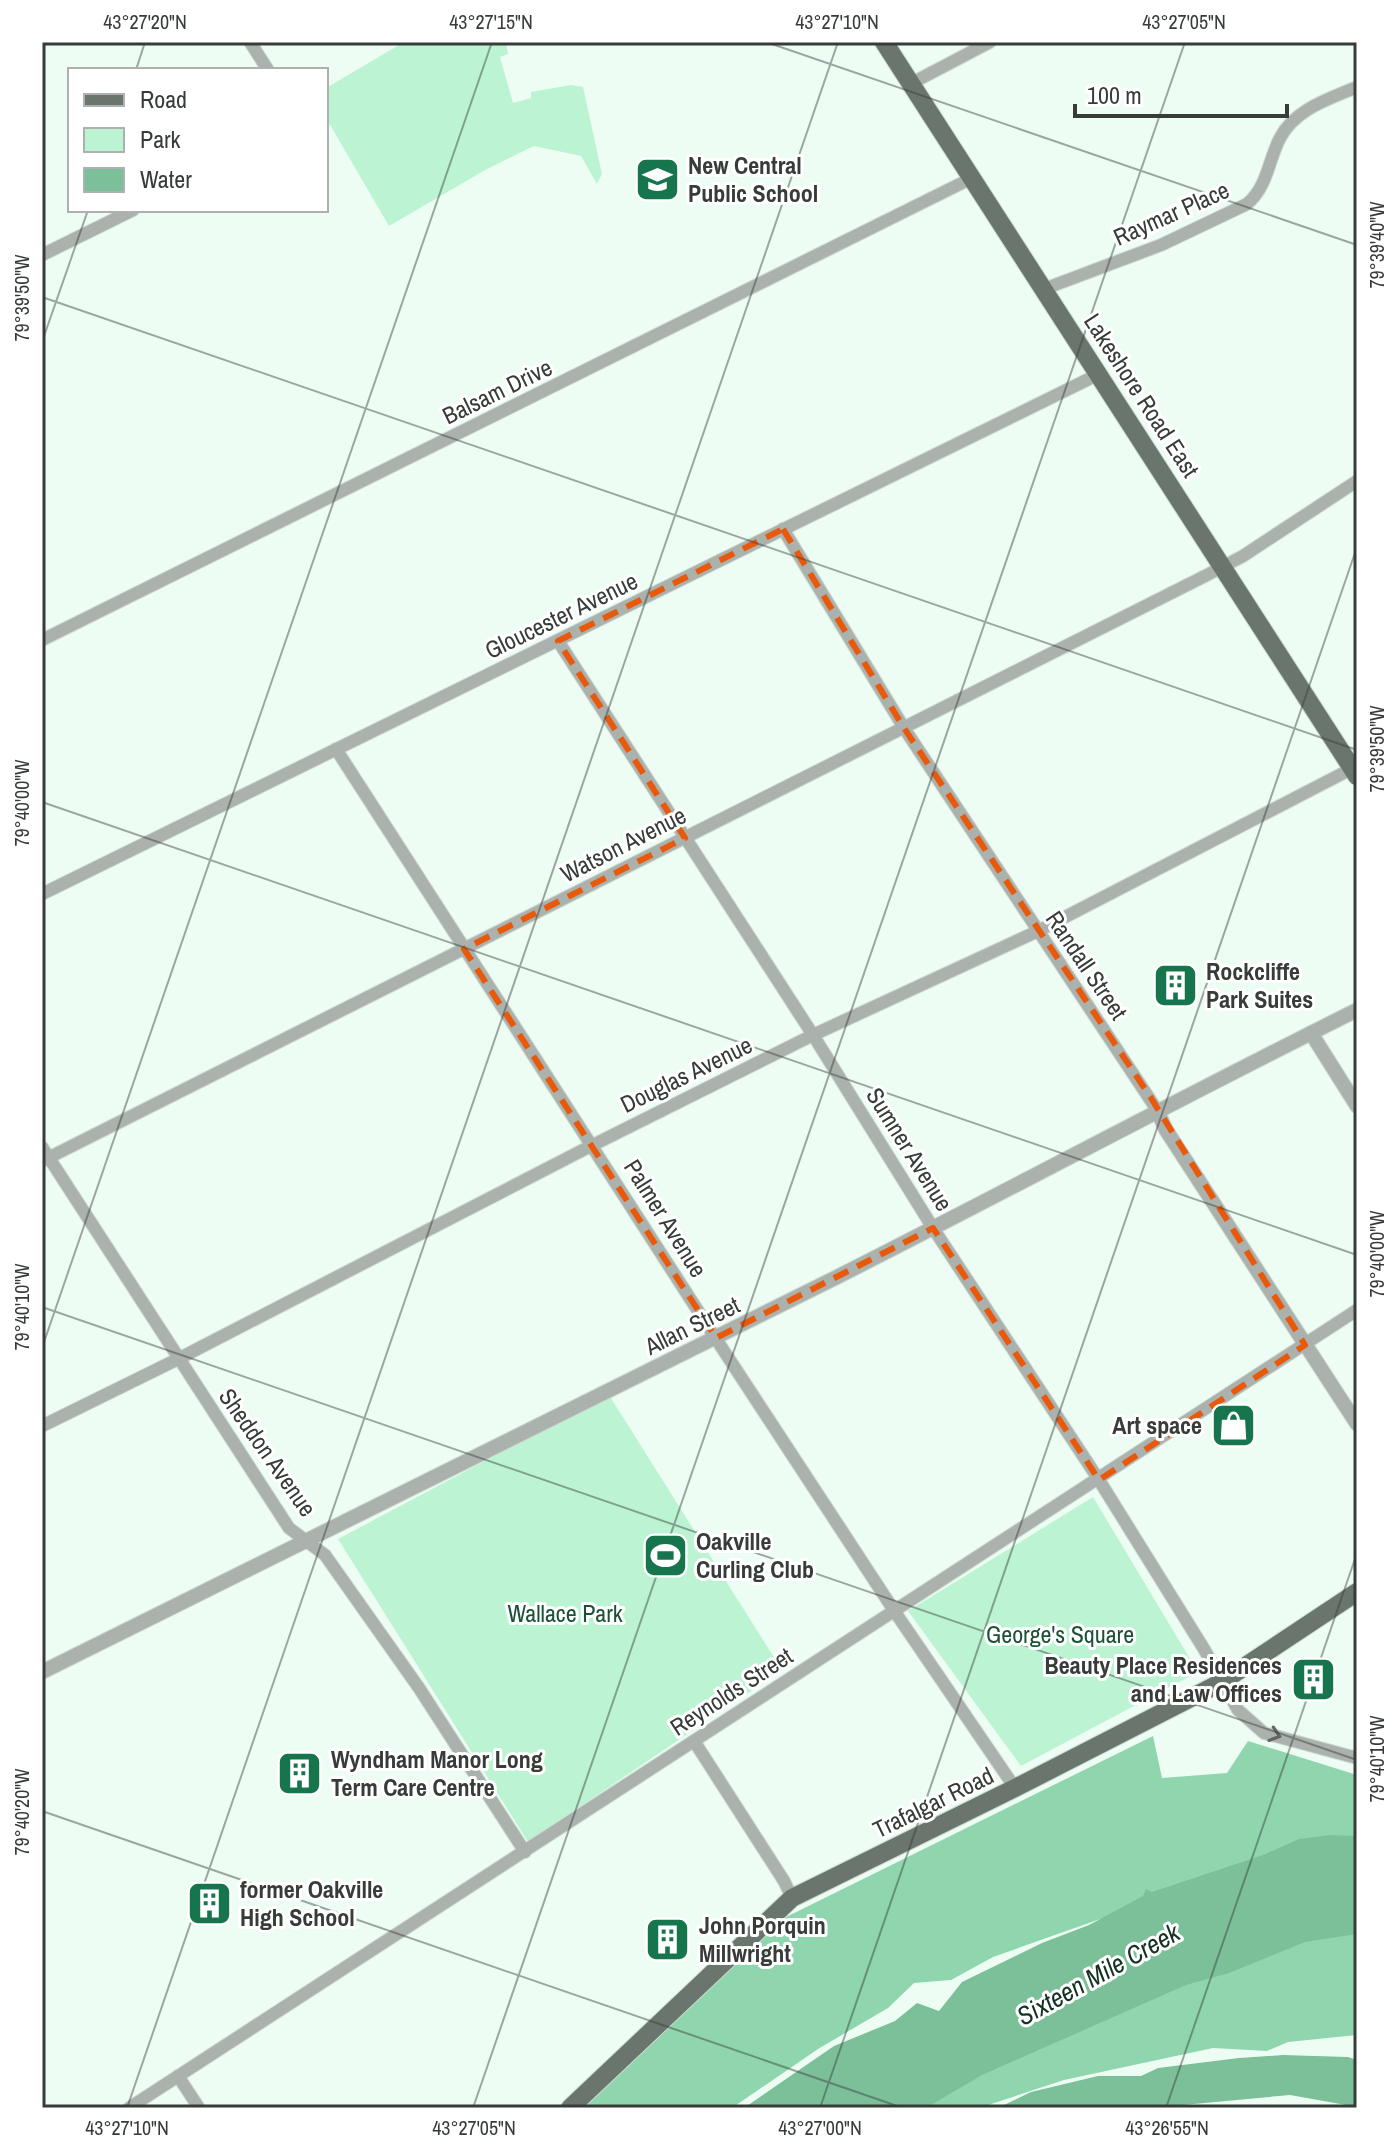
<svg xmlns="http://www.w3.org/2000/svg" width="1399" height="2150" font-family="'Archivo Narrow',sans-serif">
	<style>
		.green { fill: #bcf4d3 }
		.forest { fill: #8fd6ae }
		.water { fill: #7bc099 }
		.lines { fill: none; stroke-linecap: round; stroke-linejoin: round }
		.minor-casing { stroke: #cddad2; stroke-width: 14 }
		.tertiary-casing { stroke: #cddad2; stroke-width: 16 }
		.primary-casing { stroke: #cddad2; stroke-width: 20 }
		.minor { stroke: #abb1ad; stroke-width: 12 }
		.tertiary { stroke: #abb1ad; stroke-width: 14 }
		.primary { stroke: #6a756e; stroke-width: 18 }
		.oneway { stroke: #606562 }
		.marked { fill: none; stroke: #e8590c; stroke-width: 6; stroke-dasharray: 16 10; stroke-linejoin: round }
		.ticks { fill: none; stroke: #373c39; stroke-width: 2; stroke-opacity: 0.45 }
		.labels { text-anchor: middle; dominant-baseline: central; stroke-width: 6; stroke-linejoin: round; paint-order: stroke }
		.poi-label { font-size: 24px; font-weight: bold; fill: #373c39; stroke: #fff; text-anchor: start }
		.street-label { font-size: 24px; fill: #373c39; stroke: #fff }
		.park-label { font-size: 24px; fill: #1b5136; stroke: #fff }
		.water-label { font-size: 26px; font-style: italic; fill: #133222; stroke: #fff }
		.neatline { fill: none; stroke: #373c39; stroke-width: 3 }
		.ticks-label { font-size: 20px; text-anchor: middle; fill: #373c39 }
	</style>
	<rect width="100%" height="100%" fill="#eefdf4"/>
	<!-- green -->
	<g class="green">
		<polygon points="404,42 506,42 508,54 500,57 513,103 531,98 531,92 571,85 583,87 602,174 597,184 581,156 534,146 487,169 389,226 326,118 326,88"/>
		<polygon points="609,1395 782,1670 528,1842 338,1539"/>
		<polygon points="1093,1497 1198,1672 1021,1766 908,1611"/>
	</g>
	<!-- forest -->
	<g class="forest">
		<polygon points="1153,1736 1162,1778 1227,1773 1248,1741 1357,1775 1357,1858 1140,1905 993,1957 951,1980 914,1983 888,2008 818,2049 732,2108 581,2108 776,1922"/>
		<polygon points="1357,1931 1357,2035 1288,2042 1267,2051 1213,2048 1064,2080 979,2108 888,2108 1280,1936"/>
	</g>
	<!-- water -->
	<g class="water">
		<polygon points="1330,1835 1357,1836 1357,1934 1305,1942 1229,1973 1186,1985 982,2075 926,2108 744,2108 834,2046 895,2021 917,2003 939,2011 962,1982 1042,1943 1089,1925 1143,1896 1146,1889 1152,1892 1263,1855 1299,1839"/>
		<polygon points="1283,2055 1348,2057 1357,2060 1357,2107 1290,2095 1151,2108 998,2108 1031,2092 1098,2076 1141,2076 1158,2068 1239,2058"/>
	</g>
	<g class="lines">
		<defs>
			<g id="minor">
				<polyline points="250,42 268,70"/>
				<polyline points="910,84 990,42"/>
				<polyline points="42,255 133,210"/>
				<path d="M1044 289 1161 245 1247 204C1268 186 1268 161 1280 138 1295 109 1329 99 1357 87"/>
				<polyline points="783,529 904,728 1157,1110"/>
				<polyline points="42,640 970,179"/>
				<polyline points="558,641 813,1035 933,1228 1099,1480 1204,1649 1238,1710 1264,1733 1357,1758"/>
				<polyline points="336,749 720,1345 895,1612 1015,1788"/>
				<polyline points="42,894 1099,374"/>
				<polyline points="42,1147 289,1528 325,1555 419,1688 525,1852"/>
				<polyline points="42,1161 1207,575 1243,556 1357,481"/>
				<polyline points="42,1426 178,1359 581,1151 813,1035 1038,931 1357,766"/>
				<polyline points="694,1741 784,1881 792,1898"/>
				<polyline points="178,2076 199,2108"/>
				<polyline points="129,2108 1357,1310"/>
			</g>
			<g id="tertiary">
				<polyline points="1311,1033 1357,1106"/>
				<polyline points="1157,1110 1166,1130 1357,1424"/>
				<path d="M42 1672C306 1539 573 1410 837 1277 1011 1189 1182 1097 1357 1010"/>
			</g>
			<g id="primary">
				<polyline points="884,42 1357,776"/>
				<polyline points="570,2108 792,1898 1015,1788 1220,1683 1357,1592"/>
			</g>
		</defs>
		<!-- minor casing -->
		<use href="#minor" class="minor-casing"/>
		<!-- tertiary casing -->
		<use href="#tertiary" class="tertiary-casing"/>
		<!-- primary casing -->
		<use href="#primary" class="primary-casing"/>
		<!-- minor -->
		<use href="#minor" class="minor"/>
		<!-- tertiary -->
		<use href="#tertiary" class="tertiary"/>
		<!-- primary -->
		<use href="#primary" class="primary"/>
	</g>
	<!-- one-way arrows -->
	<defs><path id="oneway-chevron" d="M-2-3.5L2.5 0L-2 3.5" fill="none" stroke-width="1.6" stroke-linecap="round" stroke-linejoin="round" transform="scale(2)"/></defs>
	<use class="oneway" href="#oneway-chevron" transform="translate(1275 1735) rotate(18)"/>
	<!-- marked area -->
	<path class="marked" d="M783 529 904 728 1151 1098 1305 1345 1099 1480 933 1228 716 1338 464 949 685 838 558 641Z"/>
	<!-- ticks -->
	<path class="ticks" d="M766 42 1357 245M136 70 145 42M42 297 1357 750M42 342 88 210M42 802 1357 1255M42 1307 1357 1760M42 1348 492 42M42 1811 903 2108M127 2108 838 42M473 2108 1185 42M820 2108 1357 547M1166 2108 1357 1553"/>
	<!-- icons -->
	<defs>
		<symbol id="school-square" viewBox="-11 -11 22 22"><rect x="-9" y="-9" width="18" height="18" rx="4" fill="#16754c" stroke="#fff"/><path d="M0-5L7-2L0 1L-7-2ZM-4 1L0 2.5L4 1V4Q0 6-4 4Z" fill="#fff"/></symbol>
		<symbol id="building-square" viewBox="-11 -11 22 22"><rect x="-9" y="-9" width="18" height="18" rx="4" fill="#16754c" stroke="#fff"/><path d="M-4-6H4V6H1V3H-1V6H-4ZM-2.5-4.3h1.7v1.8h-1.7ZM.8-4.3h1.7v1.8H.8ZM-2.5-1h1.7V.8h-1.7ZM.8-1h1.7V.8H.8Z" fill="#fff"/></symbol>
		<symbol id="shop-square" viewBox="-11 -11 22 22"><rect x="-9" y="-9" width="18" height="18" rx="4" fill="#16754c" stroke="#fff"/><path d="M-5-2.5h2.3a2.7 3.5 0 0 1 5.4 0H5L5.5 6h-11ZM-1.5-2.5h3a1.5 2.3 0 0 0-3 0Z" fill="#fff"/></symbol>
		<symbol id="stadium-square" viewBox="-11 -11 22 22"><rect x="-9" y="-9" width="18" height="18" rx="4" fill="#16754c" stroke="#fff"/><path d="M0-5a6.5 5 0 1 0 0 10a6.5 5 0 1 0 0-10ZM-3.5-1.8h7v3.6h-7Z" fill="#fff"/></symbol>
	</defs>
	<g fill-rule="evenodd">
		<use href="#school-square" x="632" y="154" width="51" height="51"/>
		<use href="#building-square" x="1150" y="960" width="51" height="51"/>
		<use href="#shop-square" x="1208" y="1400" width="51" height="51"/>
		<use href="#stadium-square" x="640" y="1530" width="51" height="51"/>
		<use href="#building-square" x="1288" y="1654" width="51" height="51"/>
		<use href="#building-square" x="274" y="1748" width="51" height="51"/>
		<use href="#building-square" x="184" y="1878" width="51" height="51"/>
		<use href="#building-square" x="642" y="1914" width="51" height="51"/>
	</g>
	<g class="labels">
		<!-- poi labels -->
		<g class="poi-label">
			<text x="688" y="165">New Central<tspan x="688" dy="28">Public School</tspan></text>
			<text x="1206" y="971">Rockcliffe<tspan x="1206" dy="28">Park Suites</tspan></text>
			<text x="1202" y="1425" text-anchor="end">Art space</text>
			<text x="696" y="1541">Oakville<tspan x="696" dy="28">Curling Club</tspan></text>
			<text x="1282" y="1665" text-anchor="end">Beauty Place Residences<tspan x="1282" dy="28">and Law Offices</tspan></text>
			<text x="331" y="1759">Wyndham Manor Long<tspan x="331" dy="28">Term Care Centre</tspan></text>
			<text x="240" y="1889">former Oakville<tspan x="240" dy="28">High School</tspan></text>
			<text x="699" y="1925">John Porquin<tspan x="699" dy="28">Millwright</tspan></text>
		</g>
		<!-- street labels -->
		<g class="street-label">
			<text transform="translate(1171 213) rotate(-24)">Raymar Place</text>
			<text transform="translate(497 391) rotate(-26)">Balsam Drive</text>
			<text transform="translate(1142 395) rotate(57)">Lakeshore Road East</text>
			<text transform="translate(561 615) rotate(-26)">Gloucester Avenue</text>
			<text transform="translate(623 844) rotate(-27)">Watson Avenue</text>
			<text transform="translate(1087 965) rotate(56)">Randall Street</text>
			<text transform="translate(686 1074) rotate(-26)">Douglas Avenue</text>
			<text transform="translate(910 1149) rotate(58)">Sumner Avenue</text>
			<text transform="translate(666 1218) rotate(58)">Palmer Avenue</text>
			<text transform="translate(692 1325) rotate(-26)">Allan Street</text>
			<text transform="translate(268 1452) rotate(55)">Sheddon Avenue</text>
			<text transform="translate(731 1691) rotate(-33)">Reynolds Street</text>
			<text transform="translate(933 1802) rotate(-26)">Trafalgar Road</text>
		</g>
		<!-- park labels -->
		<g class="park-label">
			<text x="565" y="1613">Wallace Park</text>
			<text x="1060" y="1634">George's Square</text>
		</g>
		<!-- water labels -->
		<g class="water-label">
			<text transform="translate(1098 1974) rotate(-29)">Sixteen Mile Creek</text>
		</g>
	</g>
	<!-- border -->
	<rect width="1399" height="2150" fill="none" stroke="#ffffff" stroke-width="88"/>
	<!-- legend -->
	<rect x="68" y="68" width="260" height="144" fill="#ffffff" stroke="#afb1b0" stroke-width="2"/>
	<rect x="84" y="94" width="40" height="12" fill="#6a756e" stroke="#afb1b0" stroke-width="2"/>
	<text x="140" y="108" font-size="24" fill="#373c39">Road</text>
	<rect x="84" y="128" width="40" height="24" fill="#bcf4d3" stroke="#afb1b0" stroke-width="2"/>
	<text x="140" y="148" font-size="24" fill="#373c39">Park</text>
	<rect x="84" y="168" width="40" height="24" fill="#7bc099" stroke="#afb1b0" stroke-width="2"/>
	<text x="140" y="188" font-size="24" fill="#373c39">Water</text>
	<!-- scale -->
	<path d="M1075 104v12h212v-12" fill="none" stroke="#373c39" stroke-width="4"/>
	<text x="1087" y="104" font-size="24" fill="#373c39" stroke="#ffffff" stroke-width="6" paint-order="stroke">100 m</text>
	<rect x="44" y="44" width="1311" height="2062" class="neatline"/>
	<g class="ticks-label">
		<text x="145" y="29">43°27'20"N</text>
		<text x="491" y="29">43°27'15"N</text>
		<text x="837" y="29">43°27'10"N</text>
		<text x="1184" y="29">43°27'05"N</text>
		<text transform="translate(1377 245) rotate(-90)" y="7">79°39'40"W</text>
		<text transform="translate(22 298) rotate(-90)" y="7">79°39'50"W</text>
		<text transform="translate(1377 749) rotate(-90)" y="7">79°39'50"W</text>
		<text transform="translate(22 803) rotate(-90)" y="7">79°40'00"W</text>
		<text transform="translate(1377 1254) rotate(-90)" y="7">79°40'00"W</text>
		<text transform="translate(22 1307) rotate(-90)" y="7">79°40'10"W</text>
		<text transform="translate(1377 1759) rotate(-90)" y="7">79°40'10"W</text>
		<text transform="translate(22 1812) rotate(-90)" y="7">79°40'20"W</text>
		<text x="127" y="2135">43°27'10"N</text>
		<text x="474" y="2135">43°27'05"N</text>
		<text x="820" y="2135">43°27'00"N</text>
		<text x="1167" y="2135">43°26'55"N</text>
	</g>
</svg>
